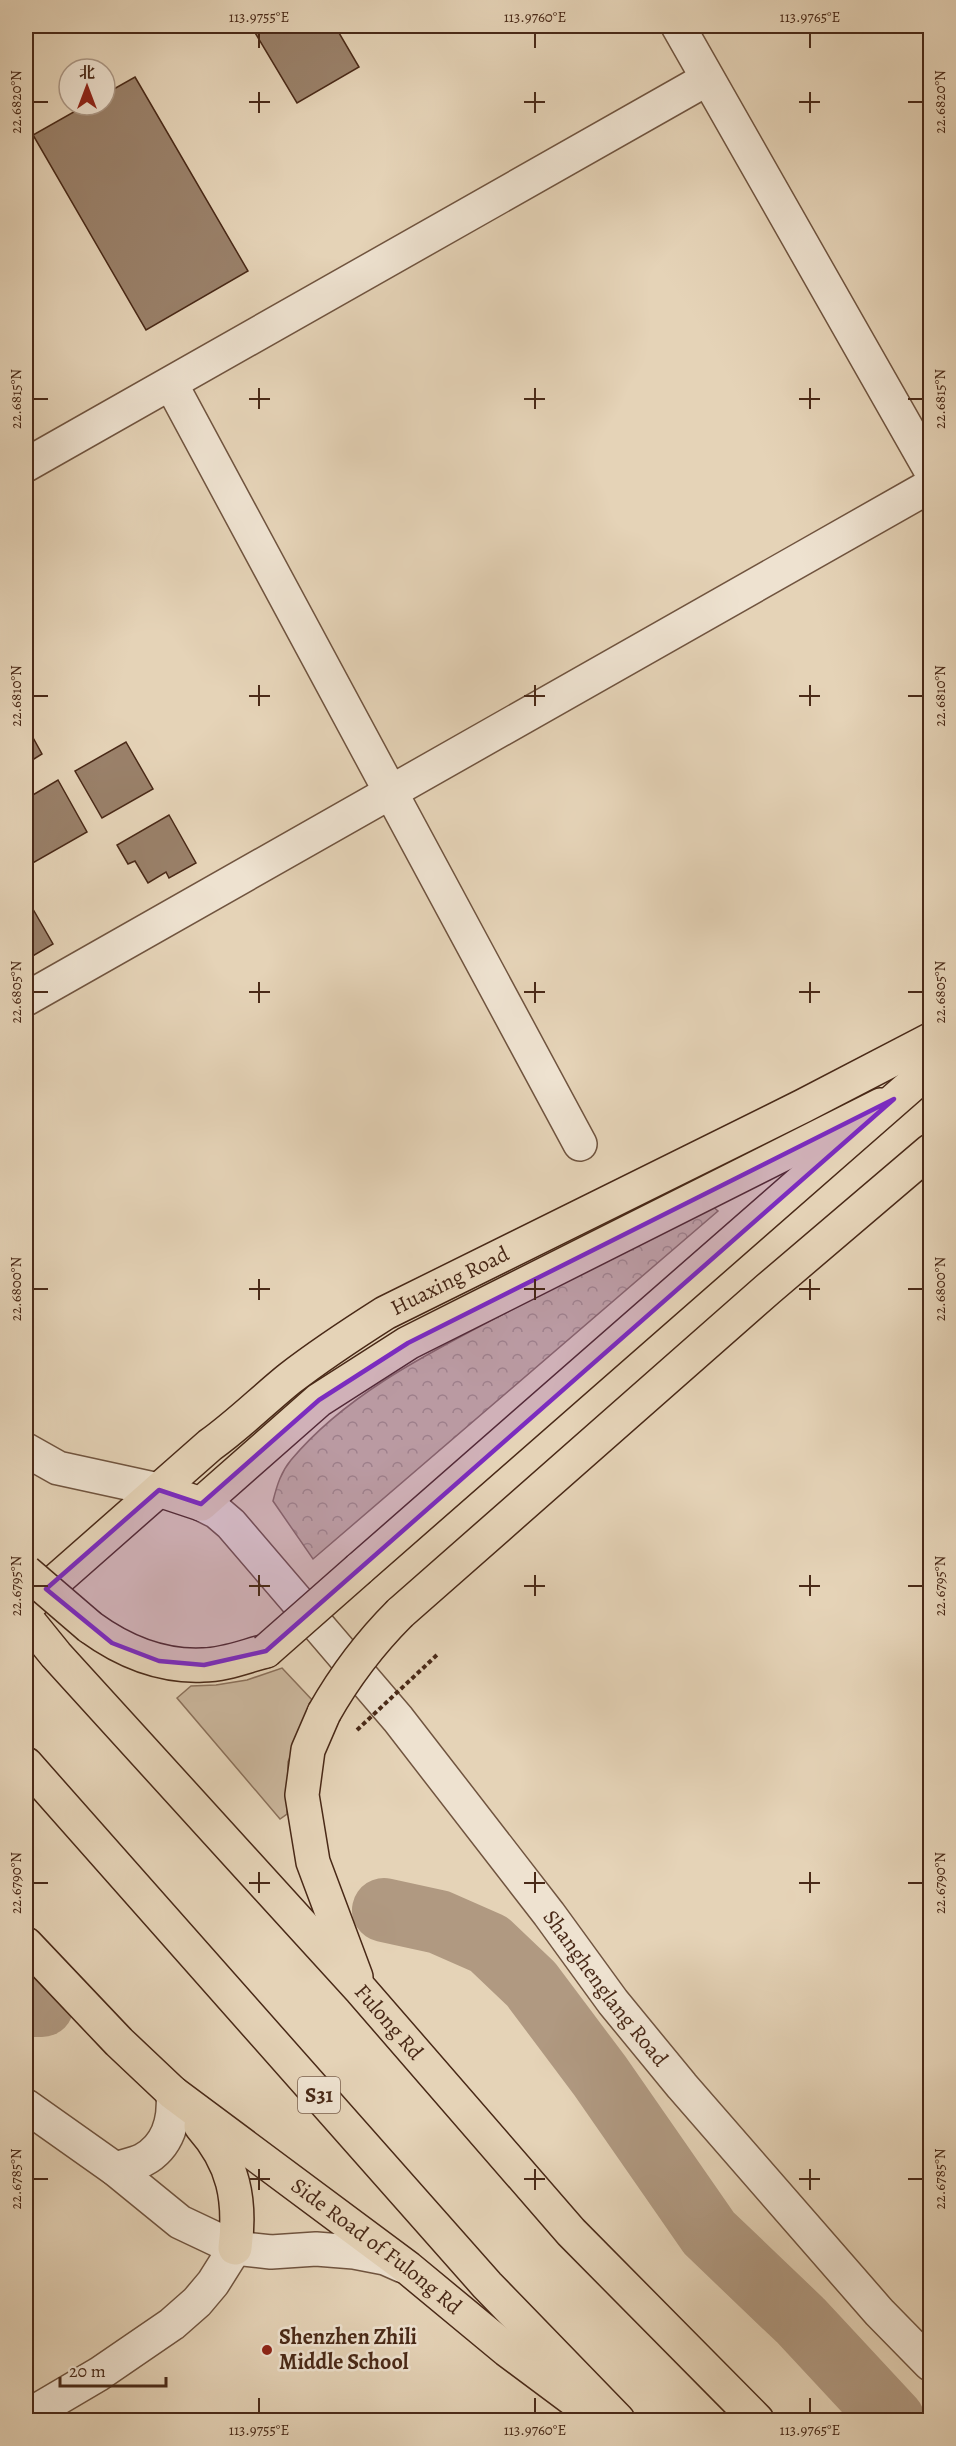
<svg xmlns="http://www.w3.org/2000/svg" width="956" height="2446" font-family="Alegreya,'Noto Serif SC',serif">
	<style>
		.grass { fill: #cab69c; stroke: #8a705a; stroke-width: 1.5 }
		.park { fill: url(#park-crowns); stroke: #8a705a; stroke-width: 1.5 }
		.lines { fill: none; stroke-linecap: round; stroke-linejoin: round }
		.river { stroke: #b09981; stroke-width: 64 }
		.building { fill: #9a816a; stroke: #492917; stroke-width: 1.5 }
		.minor-casing { stroke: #70543f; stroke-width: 36 }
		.tertiary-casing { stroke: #70543f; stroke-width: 36 }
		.primary-casing { stroke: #492917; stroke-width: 36 }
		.trunk-casing { stroke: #492917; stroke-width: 36 }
		.minor { stroke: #eee2d0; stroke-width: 33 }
		.tertiary { stroke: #eee2d0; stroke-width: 33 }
		.primary { stroke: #e5d3b7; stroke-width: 33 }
		.trunk { stroke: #e5d3b7; stroke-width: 33 }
		.trunk-bridge-casing { stroke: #492917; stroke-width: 36; stroke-linecap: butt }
		.path-bridge { stroke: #492917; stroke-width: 4; stroke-dasharray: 4.5 3; stroke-linecap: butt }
		.trunk-bridge { stroke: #e5d3b7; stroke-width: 33 }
		.marked { fill: #7b2cbf; fill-opacity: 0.2; stroke: #7b2cbf; stroke-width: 4.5; stroke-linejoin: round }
		.ticks { fill: none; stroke: #492917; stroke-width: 2 }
		.poi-dot { fill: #8f2418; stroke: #eee2d0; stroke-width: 2 }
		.labels { text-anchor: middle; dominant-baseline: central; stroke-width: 5; stroke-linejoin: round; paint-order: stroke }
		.shield { fill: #eee2d0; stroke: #7a604e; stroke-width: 1.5 }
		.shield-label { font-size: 21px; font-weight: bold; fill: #492917 }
		.street-label { font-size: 22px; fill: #492917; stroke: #eee2d0 }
		.poi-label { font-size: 22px; font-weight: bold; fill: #492917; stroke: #eee2d0; text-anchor: start }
		.neatline { fill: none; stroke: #492917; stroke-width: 2 }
		.ticks-label { font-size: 15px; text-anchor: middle; fill: #492917 }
	</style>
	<defs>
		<pattern id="park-crowns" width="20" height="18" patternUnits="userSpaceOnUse" patternTransform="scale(1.5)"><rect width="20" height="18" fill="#cab69c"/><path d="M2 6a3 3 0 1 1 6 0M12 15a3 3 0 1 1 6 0" fill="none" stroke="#a6947e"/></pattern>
	</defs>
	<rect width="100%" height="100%" fill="#e5d3b7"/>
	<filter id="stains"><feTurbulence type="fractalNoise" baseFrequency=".00333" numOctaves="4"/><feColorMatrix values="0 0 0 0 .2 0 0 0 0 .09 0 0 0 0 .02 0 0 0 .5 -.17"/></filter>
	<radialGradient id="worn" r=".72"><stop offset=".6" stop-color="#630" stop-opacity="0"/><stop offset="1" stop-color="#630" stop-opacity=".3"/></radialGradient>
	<!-- grass -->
	<polygon class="grass" points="282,1668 314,1702 288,1762 287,1814 280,1819 177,1698 191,1686 216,1685 247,1680"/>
	<!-- park -->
	<path class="park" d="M711 1205 718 1211 313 1559 273 1501C277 1485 281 1472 291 1460 349 1391 435 1350 513 1309 579 1274 645 1240 711 1205Z"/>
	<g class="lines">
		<!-- river -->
		<g class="river">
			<polyline points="384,1910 439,1922 489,1944 531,1984 600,2076 709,2233 801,2321 893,2420"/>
			<polyline points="26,2005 42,2005"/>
		</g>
	</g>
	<!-- building -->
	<g class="building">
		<polygon points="251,26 335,26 359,67 297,103"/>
		<polygon points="135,77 248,271 146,330 33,135 86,105 105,105 105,94"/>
		<polygon points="26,725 42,754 26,764"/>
		<polygon points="126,742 153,789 102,818 75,771"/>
		<polygon points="58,780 87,832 31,864 26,854 26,799"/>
		<polygon points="169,815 196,863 169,878 166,872 148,883 135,861 128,864 117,845"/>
		<polygon points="26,897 53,944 26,960"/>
	</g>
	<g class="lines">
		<defs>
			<g id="minor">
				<polyline points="678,26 930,469"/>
				<polyline points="171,384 580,1144"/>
				<polyline points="26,465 707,79"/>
				<polyline points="26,999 930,486"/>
				<polyline points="26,2417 99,2374 172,2324 197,2302 213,2283 235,2248"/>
			</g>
			<g id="tertiary">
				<polyline points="26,1450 58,1468 159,1490"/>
				<path id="s1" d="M201 1504 217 1512 231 1524 398 1719 549 1914 613 2002 682 2086 879 2312 930 2364"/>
				<polyline points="26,2106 115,2169 180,2222 235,2248 271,2252 316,2249 354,2252 385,2258 403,2266"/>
				<path d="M115 2169C124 2166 135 2164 143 2160 169 2146 175 2119 173 2093"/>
			</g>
			<g id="primary">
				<polyline points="159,1490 201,1504 319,1400 408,1343 881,1105"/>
				<path id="s2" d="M26 1607 210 1445C238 1425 262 1401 289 1379 320 1355 352 1334 385 1313L803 1106 930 1040"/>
				<path id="s3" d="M26 1944 119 2042 173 2093 408 2268 507 2350 601 2420"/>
				<path d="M201 2126C234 2163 241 2200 235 2248"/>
			</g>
			<g id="trunk">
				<polyline points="359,1569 930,1069"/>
				<polyline points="400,1613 768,1289 930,1151"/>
				<path id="s4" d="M26 1618 56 1655 361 1990 571 2232 757 2420"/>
				<path d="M90 1627C123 1651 161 1667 203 1665 224 1665 246 1656 266 1651"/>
				<polyline points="324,1713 308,1750 302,1795 313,1862 356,1977"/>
				<polyline points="26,1764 487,2285 618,2420"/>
			</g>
		</defs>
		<!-- minor casing -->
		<use href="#minor" class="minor-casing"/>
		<!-- tertiary casing -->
		<use href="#tertiary" class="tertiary-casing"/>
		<!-- primary casing -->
		<use href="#primary" class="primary-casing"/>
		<!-- trunk casing -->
		<use href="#trunk" class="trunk-casing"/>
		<!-- minor -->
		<use href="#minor" class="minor"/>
		<!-- tertiary -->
		<use href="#tertiary" class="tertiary"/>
		<!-- primary -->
		<use href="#primary" class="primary"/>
		<!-- trunk -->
		<use href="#trunk" class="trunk"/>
		<defs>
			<g id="trunk-bridge">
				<polyline points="26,1572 90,1627"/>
				<polyline points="266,1651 359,1569"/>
				<path d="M324 1713C345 1676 370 1643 400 1613"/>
			</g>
		</defs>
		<!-- trunk-bridge casing -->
		<use href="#trunk-bridge" class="trunk-bridge-casing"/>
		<!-- path-bridge -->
		<polyline class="path-bridge" points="357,1730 438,1654"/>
		<!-- trunk-bridge -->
		<use href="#trunk-bridge" class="trunk-bridge"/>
	</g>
	<!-- marked area -->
	<path class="marked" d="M894 1099 266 1651 204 1665 159 1661 112 1643 46 1589 159 1490 201 1504 319 1400 408 1343Z"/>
	<!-- ticks -->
	<path class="ticks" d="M259 33V48M535 33V48M810 33V48M259 92V113M535 92V113M810 92V113M33 102H48M249 102H270M524 102H545M799 102H820M908 102H923M259 388V409M535 388V409M810 388V409M33 399H48M249 399H270M524 399H545M799 399H820M908 399H923M259 685V706M535 685V706M810 685V706M33 696H48M249 696H270M524 696H545M799 696H820M908 696H923M259 982V1003M535 982V1003M810 982V1003M33 992H48M249 992H270M524 992H545M799 992H820M908 992H923M259 1279V1300M535 1279V1300M810 1279V1300M33 1289H48M249 1289H270M524 1289H545M799 1289H820M908 1289H923M259 1575V1596M535 1575V1596M810 1575V1596M33 1586H48M249 1586H270M524 1586H545M799 1586H820M908 1586H923M259 1872V1893M535 1872V1893M810 1872V1893M33 1883H48M249 1883H270M524 1883H545M799 1883H820M908 1883H923M259 2169V2190M535 2169V2190M810 2169V2190M33 2179H48M249 2179H270M524 2179H545M799 2179H820M908 2179H923M259 2398V2413M535 2398V2413M810 2398V2413"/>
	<!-- markers -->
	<circle class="poi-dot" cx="267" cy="2350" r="6"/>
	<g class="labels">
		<!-- shield labels -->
		<rect class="shield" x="298" y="2077" width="42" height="36" rx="4.5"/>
		<g class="shield-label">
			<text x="319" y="2095">S31</text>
		</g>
		<!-- street labels -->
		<g class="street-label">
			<text stroke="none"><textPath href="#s2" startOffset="537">Huaxing Road</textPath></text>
			<text stroke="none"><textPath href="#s1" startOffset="633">Shanghenglang Road</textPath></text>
			<text stroke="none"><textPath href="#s4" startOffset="543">Fulong Rd</textPath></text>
			<text stroke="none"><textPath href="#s3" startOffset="464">Side Road of Fulong Rd</textPath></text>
		</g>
		<!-- poi labels -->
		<g class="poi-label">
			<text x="279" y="2337">Shenzhen Zhili<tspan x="279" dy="25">Middle School</tspan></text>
		</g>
	</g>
	<!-- margin -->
	<rect width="956" height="2446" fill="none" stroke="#e5d3b7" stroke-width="66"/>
	<!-- north arrow -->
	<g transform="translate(87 87)"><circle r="28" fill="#eee2d0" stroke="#ac9886" stroke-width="1.5"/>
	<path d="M0-4.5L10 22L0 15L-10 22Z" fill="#8f2418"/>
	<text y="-9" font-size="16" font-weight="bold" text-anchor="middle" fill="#492917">北</text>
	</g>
	<!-- scale -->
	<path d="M60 2377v9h106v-9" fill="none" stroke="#492917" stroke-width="3"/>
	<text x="69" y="2377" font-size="18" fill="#492917" stroke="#eee2d0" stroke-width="4.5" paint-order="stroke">20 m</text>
	<rect x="33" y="33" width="890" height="2380" class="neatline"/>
	<g class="ticks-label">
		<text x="259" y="22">113.9755°E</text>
		<text x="535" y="22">113.9760°E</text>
		<text x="810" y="22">113.9765°E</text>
		<text transform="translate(16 102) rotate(-90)" y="5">22.6820°N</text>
		<text transform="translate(940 102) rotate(-90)" y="5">22.6820°N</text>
		<text transform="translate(16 399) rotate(-90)" y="5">22.6815°N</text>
		<text transform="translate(940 399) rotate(-90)" y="5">22.6815°N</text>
		<text transform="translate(16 696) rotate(-90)" y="5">22.6810°N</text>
		<text transform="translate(940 696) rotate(-90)" y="5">22.6810°N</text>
		<text transform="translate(16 992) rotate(-90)" y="5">22.6805°N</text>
		<text transform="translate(940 992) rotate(-90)" y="5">22.6805°N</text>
		<text transform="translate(16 1289) rotate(-90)" y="5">22.6800°N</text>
		<text transform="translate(940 1289) rotate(-90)" y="5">22.6800°N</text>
		<text transform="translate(16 1586) rotate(-90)" y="5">22.6795°N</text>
		<text transform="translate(940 1586) rotate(-90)" y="5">22.6795°N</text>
		<text transform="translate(16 1883) rotate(-90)" y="5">22.6790°N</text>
		<text transform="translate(940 1883) rotate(-90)" y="5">22.6790°N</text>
		<text transform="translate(16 2179) rotate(-90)" y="5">22.6785°N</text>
		<text transform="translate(940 2179) rotate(-90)" y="5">22.6785°N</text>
		<text x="259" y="2435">113.9755°E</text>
		<text x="535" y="2435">113.9760°E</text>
		<text x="810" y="2435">113.9765°E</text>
	</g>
	<rect width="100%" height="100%" filter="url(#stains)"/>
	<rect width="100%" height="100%" fill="url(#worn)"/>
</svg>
